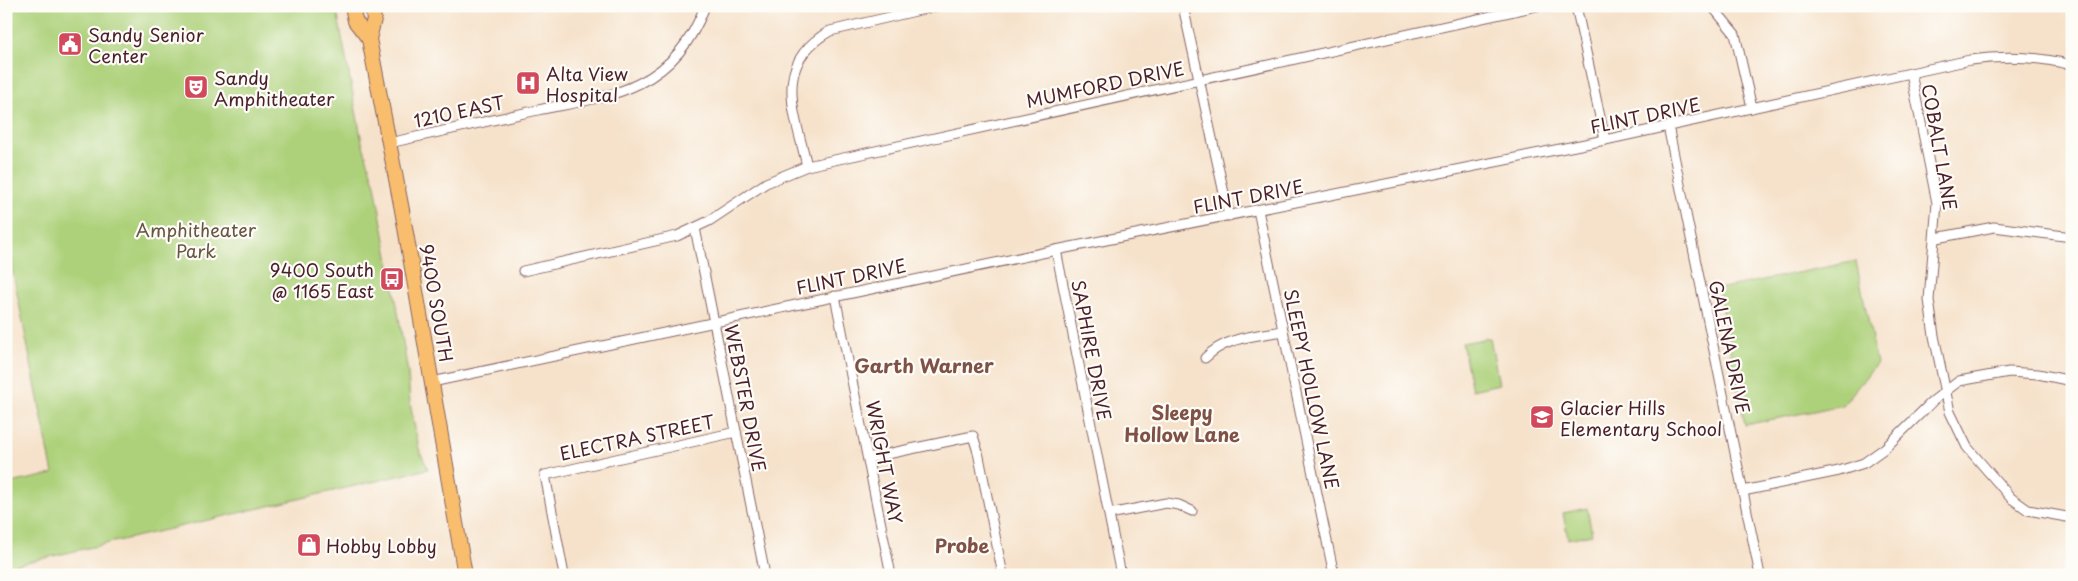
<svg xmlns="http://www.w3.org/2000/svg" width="2078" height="581" font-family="'Playpen Sans',sans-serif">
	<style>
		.green { fill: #add17a; stroke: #7c7852 }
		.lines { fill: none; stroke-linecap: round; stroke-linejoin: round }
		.street-casing { stroke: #866363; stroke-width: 11 }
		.primary-casing { stroke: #866363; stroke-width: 16 }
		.street { stroke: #fff; stroke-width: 9 }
		.primary { stroke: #f9be6d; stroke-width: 14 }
		.labels { text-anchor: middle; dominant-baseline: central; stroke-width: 4.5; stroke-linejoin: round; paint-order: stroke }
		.poi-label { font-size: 18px; fill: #4a1f2b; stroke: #fdfcf7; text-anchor: start }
		.street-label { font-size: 18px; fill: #4a1f2b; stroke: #fdfcf7 }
		.park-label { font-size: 18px; fill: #685443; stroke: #fdfcf7 }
		.neighbourhood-label { font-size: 19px; font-weight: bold; fill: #805246; stroke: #fdfcf7 }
	</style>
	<rect width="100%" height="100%" fill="#fdfcf7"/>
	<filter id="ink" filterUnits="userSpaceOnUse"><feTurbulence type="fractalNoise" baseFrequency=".02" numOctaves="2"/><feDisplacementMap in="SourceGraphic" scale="10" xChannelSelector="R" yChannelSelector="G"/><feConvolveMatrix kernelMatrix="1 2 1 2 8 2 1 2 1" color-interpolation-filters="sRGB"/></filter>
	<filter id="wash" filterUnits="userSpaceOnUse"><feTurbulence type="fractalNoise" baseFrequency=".0096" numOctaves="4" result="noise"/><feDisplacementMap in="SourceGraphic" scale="20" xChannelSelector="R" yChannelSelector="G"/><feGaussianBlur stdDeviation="1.12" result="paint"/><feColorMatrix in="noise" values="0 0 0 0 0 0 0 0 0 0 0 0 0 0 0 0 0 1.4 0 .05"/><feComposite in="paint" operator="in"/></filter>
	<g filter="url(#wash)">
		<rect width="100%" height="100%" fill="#f6e2cb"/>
		<!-- green -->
		<g class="green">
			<polygon points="6,6 336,6 362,142 375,185 397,306 408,373 410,403 419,449 428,469 6,567 6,484 53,474 6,238"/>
			<polygon points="1856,261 1877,363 1843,405 1745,425 1718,289"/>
			<polygon points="1490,338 1499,384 1472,390 1462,343"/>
			<polygon points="1587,508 1592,534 1568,539 1563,513"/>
		</g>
	</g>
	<g filter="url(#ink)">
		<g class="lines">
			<defs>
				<g id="street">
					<polyline points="1183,6 1229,216"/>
					<polyline points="1576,6 1605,140"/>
					<polyline points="1712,6 1735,34 1752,108"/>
					<polyline points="1911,73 1937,203 1929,300 1934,336 1950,412 1967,447 2011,498 2028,510 2072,518"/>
					<polyline points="1668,126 1760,575"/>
					<path d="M389 143C438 132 488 121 538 110 571 103 609 99 640 83 672 67 693 39 705 6"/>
					<path d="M807 166C795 113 771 64 830 31L937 6"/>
					<polyline points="1258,210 1334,575"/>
					<polyline points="695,228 765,575"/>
					<polyline points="1936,238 1994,227 2072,237"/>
					<polyline points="1056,250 1121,575"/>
					<polyline points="523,271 677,236 709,221 766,183 807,166 1537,6"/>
					<polyline points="835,296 891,575"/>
					<path d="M1205 358C1225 337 1255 336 1283 331"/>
					<path d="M432 382 1056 250 1605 140 1970 60C2005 55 2037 56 2072 65"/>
					<polyline points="868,458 973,436 978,452 1003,575"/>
					<polyline points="1743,491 1839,471 1864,463 1885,448 1933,401 1959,381 2009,372 2038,374 2072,381"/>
					<polyline points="1109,514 1166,503 1179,505 1192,511"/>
					<polyline points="564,575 545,475 736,432"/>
				</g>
				<g id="primary">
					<polyline points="352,6 355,21 369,39"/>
					<polyline points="372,6 374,19 369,39 402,210 465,575"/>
				</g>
			</defs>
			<!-- street casing -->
			<use href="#street" class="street-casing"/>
			<!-- primary casing -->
			<use href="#primary" class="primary-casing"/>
			<!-- street -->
			<use href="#street" class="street"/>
			<!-- primary -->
			<use href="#primary" class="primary"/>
		</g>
	</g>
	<!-- icons -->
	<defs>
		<symbol id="civic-square" viewBox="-11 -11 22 22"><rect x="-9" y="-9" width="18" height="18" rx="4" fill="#d1495b" stroke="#fdfcf7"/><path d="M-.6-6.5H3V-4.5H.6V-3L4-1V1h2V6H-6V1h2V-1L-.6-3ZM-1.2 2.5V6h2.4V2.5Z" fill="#fff"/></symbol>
		<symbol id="hospital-square" viewBox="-11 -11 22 22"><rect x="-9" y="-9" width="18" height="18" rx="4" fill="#d1495b" stroke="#fdfcf7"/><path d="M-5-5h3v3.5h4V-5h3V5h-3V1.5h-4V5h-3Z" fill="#fff"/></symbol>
		<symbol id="theatre-square" viewBox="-11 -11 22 22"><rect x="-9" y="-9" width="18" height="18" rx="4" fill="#d1495b" stroke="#fdfcf7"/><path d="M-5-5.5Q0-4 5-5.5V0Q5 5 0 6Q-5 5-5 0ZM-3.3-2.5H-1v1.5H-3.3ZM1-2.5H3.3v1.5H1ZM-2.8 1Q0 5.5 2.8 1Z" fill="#fff"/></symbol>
		<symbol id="bus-square" viewBox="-11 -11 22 22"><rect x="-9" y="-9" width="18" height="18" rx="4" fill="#d1495b" stroke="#fdfcf7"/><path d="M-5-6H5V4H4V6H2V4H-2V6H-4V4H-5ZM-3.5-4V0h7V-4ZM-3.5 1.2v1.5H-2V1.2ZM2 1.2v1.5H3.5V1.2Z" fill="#fff"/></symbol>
		<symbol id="school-square" viewBox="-11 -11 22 22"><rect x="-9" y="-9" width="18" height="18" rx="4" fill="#d1495b" stroke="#fdfcf7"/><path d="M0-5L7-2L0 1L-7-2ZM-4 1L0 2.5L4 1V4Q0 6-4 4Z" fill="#fff"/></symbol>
		<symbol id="shop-square" viewBox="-11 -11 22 22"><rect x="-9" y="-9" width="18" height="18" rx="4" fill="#d1495b" stroke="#fdfcf7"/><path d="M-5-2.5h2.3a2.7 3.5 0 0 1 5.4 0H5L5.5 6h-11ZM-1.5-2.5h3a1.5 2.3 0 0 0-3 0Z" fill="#fff"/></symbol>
	</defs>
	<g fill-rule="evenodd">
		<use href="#civic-square" x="56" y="30" width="28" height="28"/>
		<use href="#hospital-square" x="514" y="69" width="28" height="28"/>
		<use href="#theatre-square" x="182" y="73" width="28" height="28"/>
		<use href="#bus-square" x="378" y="265" width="28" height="28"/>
		<use href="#school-square" x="1528" y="403" width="28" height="28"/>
		<use href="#shop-square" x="295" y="531" width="28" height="28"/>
	</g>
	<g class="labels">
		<!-- poi labels -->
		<g class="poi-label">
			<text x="88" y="34">Sandy Senior<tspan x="88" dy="21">Center</tspan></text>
			<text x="546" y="73">Alta View<tspan x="546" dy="21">Hospital</tspan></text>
			<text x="214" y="77">Sandy<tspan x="214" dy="21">Amphitheater</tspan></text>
			<text x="374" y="269" text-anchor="end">9400 South<tspan x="374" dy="21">@ 1165 East</tspan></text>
			<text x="1560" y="407">Glacier Hills<tspan x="1560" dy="21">Elementary School</tspan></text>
			<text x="326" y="545">Hobby Lobby</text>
		</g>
		<!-- street labels -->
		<g class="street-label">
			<text transform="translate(1105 84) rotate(-12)">MUMFORD DRIVE</text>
			<text transform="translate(459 111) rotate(-12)">1210 EAST</text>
			<text transform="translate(1645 115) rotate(-12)">FLINT DRIVE</text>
			<text transform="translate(1940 147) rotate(80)">COBALT LANE</text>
			<text transform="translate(1248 196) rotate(-11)">FLINT DRIVE</text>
			<text transform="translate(851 276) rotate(-12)">FLINT DRIVE</text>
			<text transform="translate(437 303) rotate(80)">9400 SOUTH</text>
			<text transform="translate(1730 347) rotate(78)">GALENA DRIVE</text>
			<text transform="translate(1092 350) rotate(79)">SAPHIRE DRIVE</text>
			<text transform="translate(1312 389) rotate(78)">SLEEPY HOLLOW LANE</text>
			<text transform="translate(746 398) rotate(79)">WEBSTER DRIVE</text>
			<text transform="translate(637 437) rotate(-12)">ELECTRA STREET</text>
			<text transform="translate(885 462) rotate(79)">WRIGHT WAY</text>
		</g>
		<!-- park labels -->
		<g class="park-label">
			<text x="196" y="229">Amphitheater<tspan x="196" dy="21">Park</tspan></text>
		</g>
		<!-- neighbourhood labels -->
		<g class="neighbourhood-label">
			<text x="924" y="365">Garth Warner</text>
			<text x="1182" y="412">Sleepy<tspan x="1182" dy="22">Hollow Lane</tspan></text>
			<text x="962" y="545">Probe</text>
		</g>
	</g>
	<!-- margin -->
	<rect width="2078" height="581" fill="none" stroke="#fdfcf7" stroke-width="25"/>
</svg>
